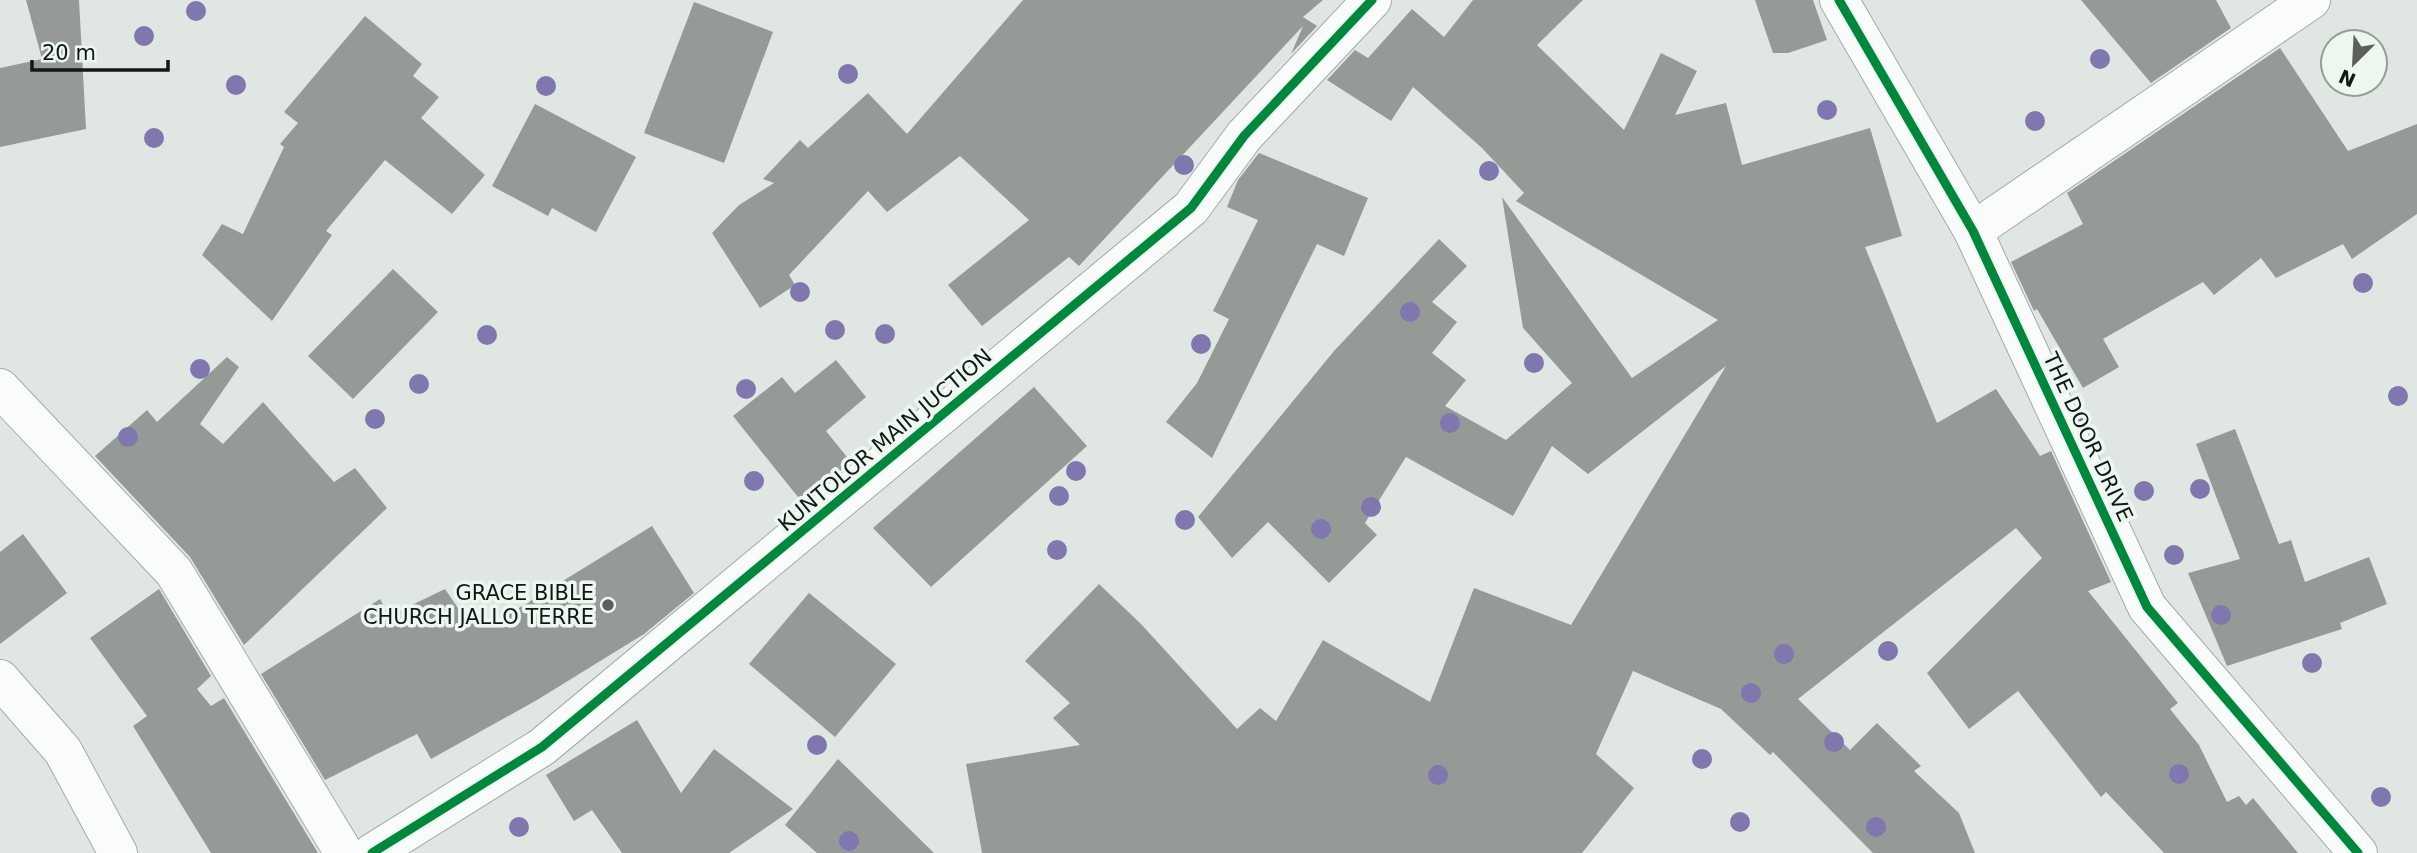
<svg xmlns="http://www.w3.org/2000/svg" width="2417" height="853" font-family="'DejaVu Sans',sans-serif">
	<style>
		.building { fill: #959a97 }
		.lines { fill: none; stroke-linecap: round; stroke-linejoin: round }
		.minor-casing { stroke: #a6aba8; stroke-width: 40 }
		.minor { stroke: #fafbfb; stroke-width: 38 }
		.cycleway-casing { stroke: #ebf7ef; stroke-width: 13 }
		.cycleway { stroke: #00873e; stroke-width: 9 }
		.tree { fill: #7f77ae }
		.poi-dot { fill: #5b605d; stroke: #ebf7ef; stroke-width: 2.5 }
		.labels { text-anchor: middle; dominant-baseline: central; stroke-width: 7; stroke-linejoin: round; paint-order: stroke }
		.street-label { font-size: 21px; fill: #131715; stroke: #ebf7ef }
		.poi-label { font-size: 21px; fill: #131715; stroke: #ebf7ef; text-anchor: end }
	</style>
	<rect width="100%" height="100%" fill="#e0e7e3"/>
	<!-- building -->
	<g class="building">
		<polygon points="26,0 79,0 86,129 0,147 0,68 42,59"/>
		<polygon points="1023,0 1323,0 1303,17 1317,26 1291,54 1303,26 1079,266 1069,257 982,326 948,285 1029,220 960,156 887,212 868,191 789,275 795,285 760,308 712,233 739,205 774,183 763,179 800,140 808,148 868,93 907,134"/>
		<polygon points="1473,0 1583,0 1537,45 1624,130 1661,53 1697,71 1675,115 1726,103 1742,165 1870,128 1902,236 1865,247 1937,423 1996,389 2040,456 2051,451 2111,582 2088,591 2178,703 2170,709 2199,745 2227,802 2239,796 2246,805 2253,798 2298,853 2164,853 2106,792 2101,797 2018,691 1969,729 1927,673 2042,558 2016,528 1798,699 1850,750 1877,723 1921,766 1914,771 1959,813 1975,853 1873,853 1773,752 1770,755 1721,709 1633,671 1596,754 1634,788 1582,853 982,853 966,764 1080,745 1053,718 1070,703 1025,661 1099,584 1141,624 1237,729 1260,708 1276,721 1323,640 1430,702 1474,588 1571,625 1726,366 1588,474 1552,446 1513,516 1406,457 1365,523 1377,535 1329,583 1268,522 1232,558 1198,517 1334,351 1439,239 1467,266 1432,302 1457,322 1432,353 1466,380 1445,406 1506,440 1572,383 1523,328 1502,197 1632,378 1718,320 1516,201 1524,193 1482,148 1413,87 1391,121 1327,80 1355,50 1368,58 1412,9 1444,37"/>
		<polygon points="1755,0 1813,0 1827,40 1788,53 1773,53"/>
		<polygon points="2081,0 2216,0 2231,28 2151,83"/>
		<polygon points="694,2 773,32 724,163 644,133"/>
		<polygon points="365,16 422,64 413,76 439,97 421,118 485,175 452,214 385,160 326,231 332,235 272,321 202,255 222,224 243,234 284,147 280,144 298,123 284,112"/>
		<polygon points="2280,48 2348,151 2417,124 2417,214 2352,259 2343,244 2276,278 2261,258 2214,295 2203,282 2103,339 2119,367 2083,388 2037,309 2034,311 2011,262 2083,224 2067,193"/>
		<polygon points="535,104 636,157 596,232 552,208 548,216 492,186"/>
		<polygon points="1259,153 1368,198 1344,256 1317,244 1212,458 1166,422 1197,383 1229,319 1213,311 1258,220 1227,207 1238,180"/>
		<polygon points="393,269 438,312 353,399 308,356"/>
		<polygon points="227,357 239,367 200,424 223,444 263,402 334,482 355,468 387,508 244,645 190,557 95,456 147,410 157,422"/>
		<polygon points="836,360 866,397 826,431 851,462 802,502 733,416 782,377 795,393"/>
		<polygon points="1034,387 1087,446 931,587 873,528"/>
		<polygon points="2235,429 2279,544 2291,540 2305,582 2369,557 2387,604 2340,623 2342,629 2227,666 2188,573 2240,559 2196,444"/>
		<polygon points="652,526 694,593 644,634 537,700 431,759 417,734 325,780 261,674 380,599 389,616 445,589 462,614 475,608 488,627"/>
		<polygon points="23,534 67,593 0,644 0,552"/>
		<polygon points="159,589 211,676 197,689 211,706 224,698 318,853 211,853 133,726 147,716 90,638"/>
		<polygon points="809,593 896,664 835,737 749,664"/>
		<polygon points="637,720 681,793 714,749 793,809 729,853 622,853 592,810 574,821 546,775"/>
		<polygon points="838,759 934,853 817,853 785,825"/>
	</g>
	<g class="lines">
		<defs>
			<g id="minor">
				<polyline points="1839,0 1973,231 2147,607 2358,853"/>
				<polyline points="1973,231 2311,0"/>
				<polyline points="0,388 174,572 344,853"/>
				<polyline points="0,679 63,751 118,853"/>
				<polyline points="372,853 542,747 1191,208 1244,136 1372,0"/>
			</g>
		</defs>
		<!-- minor casing -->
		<use href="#minor" class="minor-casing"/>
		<!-- minor -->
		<use href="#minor" class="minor"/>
		<defs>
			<g id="cycleway">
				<polyline points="1839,0 1973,231 2147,607 2358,853"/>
				<polyline points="372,853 542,747 1191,208 1244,136 1372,0"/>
			</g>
		</defs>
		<!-- cycleway casing -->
		<use href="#cycleway" class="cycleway-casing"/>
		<!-- cycleway -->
		<use href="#cycleway" class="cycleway"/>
	</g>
	<!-- trees -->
	<g class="tree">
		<circle cx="196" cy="11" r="10"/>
		<circle cx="144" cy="36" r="10"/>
		<circle cx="2100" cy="59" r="10"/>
		<circle cx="848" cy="74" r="10"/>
		<circle cx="236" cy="85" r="10"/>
		<circle cx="546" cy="86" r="10"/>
		<circle cx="1827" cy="110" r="10"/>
		<circle cx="2035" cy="121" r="10"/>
		<circle cx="154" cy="138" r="10"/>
		<circle cx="1184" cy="165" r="10"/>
		<circle cx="1489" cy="171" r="10"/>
		<circle cx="2363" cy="283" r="10"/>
		<circle cx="800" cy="292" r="10"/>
		<circle cx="1410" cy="312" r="10"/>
		<circle cx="835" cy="330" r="10"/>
		<circle cx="885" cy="334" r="10"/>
		<circle cx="487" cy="335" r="10"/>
		<circle cx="1201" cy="344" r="10"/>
		<circle cx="1534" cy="363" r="10"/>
		<circle cx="200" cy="369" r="10"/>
		<circle cx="419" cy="384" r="10"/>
		<circle cx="746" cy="389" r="10"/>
		<circle cx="2398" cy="396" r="10"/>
		<circle cx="375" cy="419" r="10"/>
		<circle cx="2082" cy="420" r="10"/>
		<circle cx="1450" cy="423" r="10"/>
		<circle cx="128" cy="437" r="10"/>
		<circle cx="1076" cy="471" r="10"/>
		<circle cx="754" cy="481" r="10"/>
		<circle cx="2200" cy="489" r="10"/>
		<circle cx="2144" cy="491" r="10"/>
		<circle cx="1059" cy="496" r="10"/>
		<circle cx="1371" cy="507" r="10"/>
		<circle cx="1185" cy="520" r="10"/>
		<circle cx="1321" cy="529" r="10"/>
		<circle cx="1057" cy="550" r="10"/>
		<circle cx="2174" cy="555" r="10"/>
		<circle cx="2221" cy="615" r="10"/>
		<circle cx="1888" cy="651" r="10"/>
		<circle cx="1784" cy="654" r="10"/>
		<circle cx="2312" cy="663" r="10"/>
		<circle cx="1751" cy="693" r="10"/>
		<circle cx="1834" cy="742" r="10"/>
		<circle cx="817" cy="745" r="10"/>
		<circle cx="1702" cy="759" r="10"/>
		<circle cx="2179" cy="774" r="10"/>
		<circle cx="1438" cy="775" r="10"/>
		<circle cx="2381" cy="797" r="10"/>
		<circle cx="1740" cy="822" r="10"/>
		<circle cx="519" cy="827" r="10"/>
		<circle cx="1876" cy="827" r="10"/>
		<circle cx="849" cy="841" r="10"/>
	</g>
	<!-- markers -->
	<circle class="poi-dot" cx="608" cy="605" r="7"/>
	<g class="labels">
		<!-- street labels -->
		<g class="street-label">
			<text transform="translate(2088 437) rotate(65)">THE DOOR DRIVE</text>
			<text transform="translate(885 440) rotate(-40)">KUNTOLOR MAIN JUCTION</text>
		</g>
		<!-- poi labels -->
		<g class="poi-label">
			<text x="594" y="593">GRACE BIBLE<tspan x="594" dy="24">CHURCH JALLO TERRE</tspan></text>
		</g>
	</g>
	<!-- north arrow -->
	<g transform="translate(2354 63) rotate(204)"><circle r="33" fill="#ebf7ef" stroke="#959d98" stroke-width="2"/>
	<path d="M0-5L12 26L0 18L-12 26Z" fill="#5b605d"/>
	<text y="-10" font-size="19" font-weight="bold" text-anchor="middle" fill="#131715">N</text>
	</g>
	<!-- scale -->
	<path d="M32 60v10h136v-10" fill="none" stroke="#131715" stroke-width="3.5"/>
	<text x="42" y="60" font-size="21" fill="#131715" stroke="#ebf7ef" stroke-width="5" paint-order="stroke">20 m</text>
</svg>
